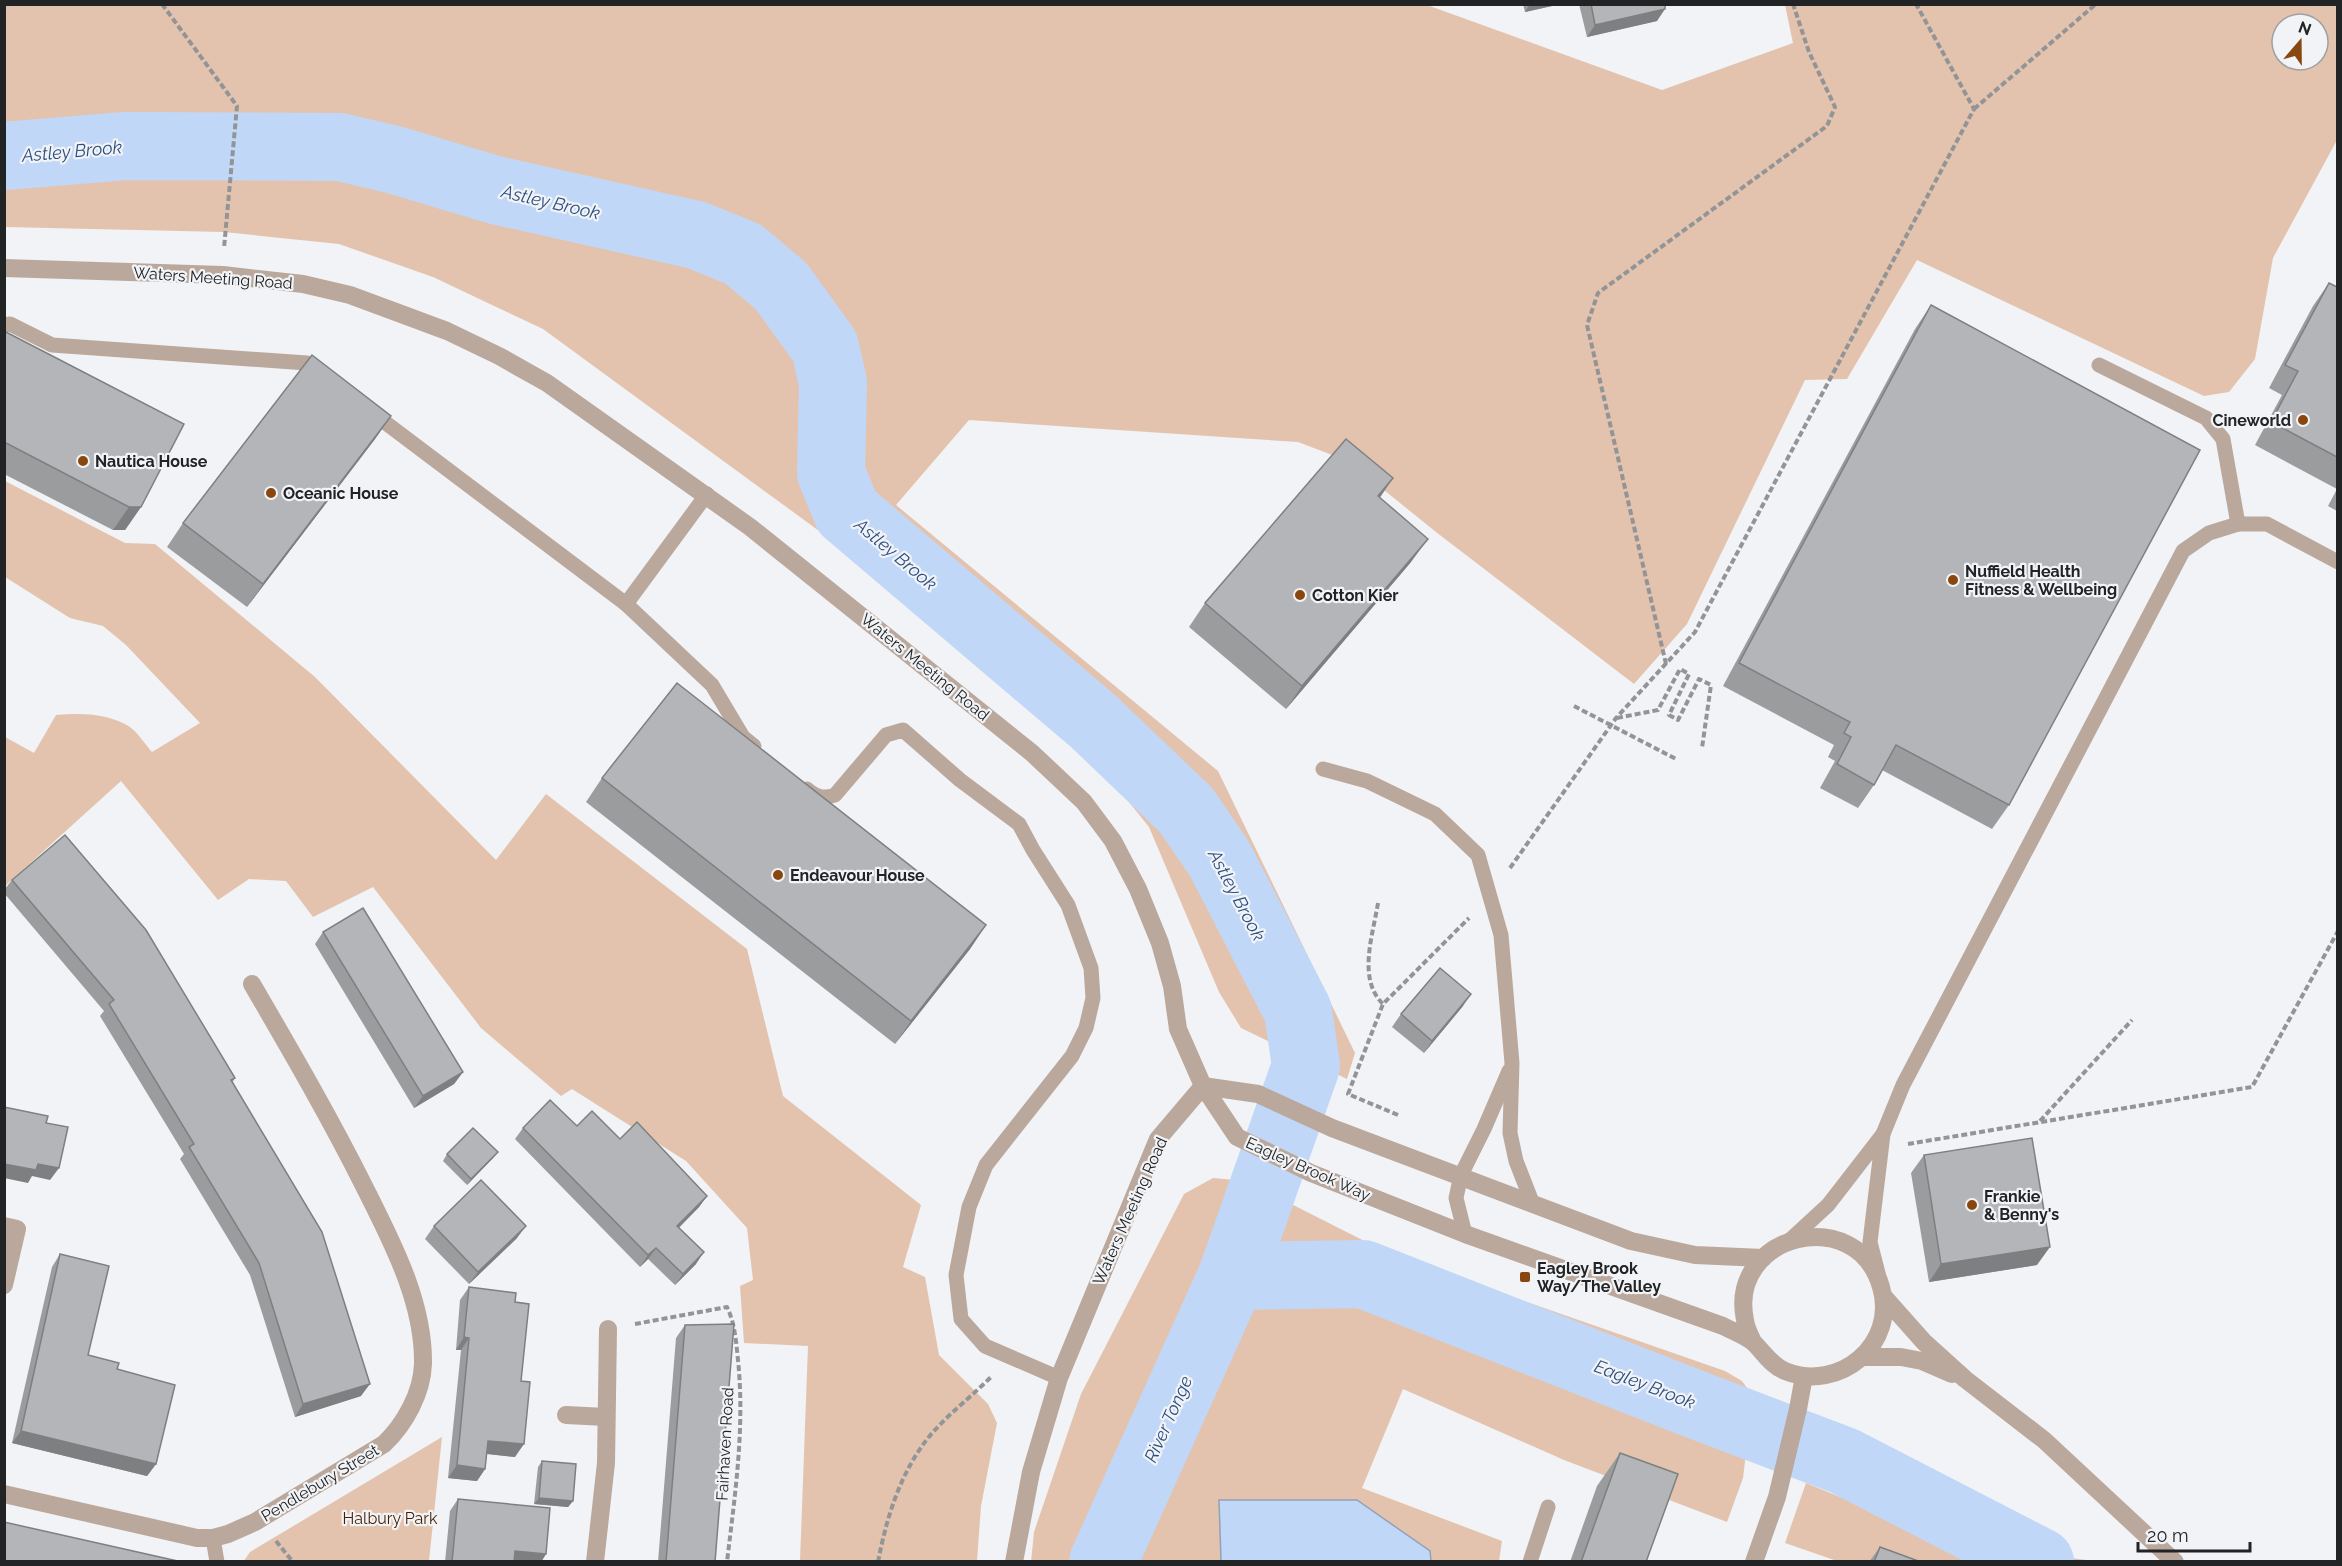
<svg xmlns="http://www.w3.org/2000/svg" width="2342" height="1566" font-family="Raleway,sans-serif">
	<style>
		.green { fill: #e3c3ae; fill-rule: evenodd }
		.water { fill: #c1d7f8; stroke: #91a1b8; stroke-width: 1.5 }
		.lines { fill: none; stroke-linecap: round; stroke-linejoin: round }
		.river { stroke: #c1d7f8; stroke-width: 68 }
		.path { stroke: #929496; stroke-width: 4; stroke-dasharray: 6 3; stroke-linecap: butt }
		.service { stroke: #bba89c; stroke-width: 15 }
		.minor { stroke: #bba89c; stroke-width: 18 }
		.tertiary { stroke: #bba89c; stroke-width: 18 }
		.wall { fill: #9b9c9e }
		.shaded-wall { fill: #7e7f81 }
		.building { fill: #b4b5b8; stroke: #7e7f81; stroke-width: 1.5 }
		.poi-dot { fill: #87470f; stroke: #f1f3f6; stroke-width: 2 }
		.labels { text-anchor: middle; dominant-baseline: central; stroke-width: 4.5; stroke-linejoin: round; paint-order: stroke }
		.street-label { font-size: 16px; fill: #222324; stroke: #f1f3f6 }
		.poi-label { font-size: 16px; font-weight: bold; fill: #222324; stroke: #f1f3f6; text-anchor: start }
		.park-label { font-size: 16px; fill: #471f00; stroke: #f1f3f6 }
		.water-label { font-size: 18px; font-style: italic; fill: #2c4f81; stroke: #f1f3f6 }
	</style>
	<rect width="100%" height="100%" fill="#f1f3f6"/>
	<!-- green -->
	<g class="green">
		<path d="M4 5H1427L1662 90 1793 43 1785 5H2337V140L2273 258 2255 359 2229 392 2204 396 1917 260 1847 379 1805 380 1687 624 1634 684 1436 532 1348 461 1298 442 969 420 896 505 1218 771 1355 1053 1347 1079 1241 1028 1219 992 1149 827 1097 762 975 645 543 329 433 277 339 244 224 232 5 227ZM2282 24H2318V60H2282Z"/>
		<path d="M5 481 125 543 155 544 315 677 496 860 546 794 747 949 783 1096 921 1205 903 1267 925 1277 939 1355 988 1404 997 1423 981 1506 977 1561H800L808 1346 744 1343 740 1286 753 1280 747 1228 686 1161 572 1089 561 1096 481 1028 373 887 313 917 286 881 249 879 218 900 121 781 5 886V737L34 753 56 715C81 713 108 713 130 727 138 733 145 744 152 752L200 723 126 645 103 626 70 618 5 577Z"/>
		<polygon points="1213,1178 1246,1181 1392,1255 1725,1371 1742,1381 1753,1396 1743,1478 1727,1522 1564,1460 1403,1389 1362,1488 1502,1541 1499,1561 1431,1561 1430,1551 1219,1500 1221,1561 1031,1562 1034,1532 1081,1394 1184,1194"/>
		<polygon points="442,1437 429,1561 244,1561 250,1552"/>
		<polygon points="1806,1483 1949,1542 2094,1561 1837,1561 1785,1543"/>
	</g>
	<!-- water -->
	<polygon class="water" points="1219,1500 1357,1500 1430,1551 1431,1561 1221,1561"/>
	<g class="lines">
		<!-- river -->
		<g class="river">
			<polyline points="4,156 125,146 340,147 395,160 495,190 696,235 743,254 781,286 825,347 833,383 831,473 847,512 1093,721 1186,810 1219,858 1298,1011 1306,1066 1232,1276 1103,1562"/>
			<polyline points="1232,1276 1363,1274 1684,1400 1844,1461 2040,1562"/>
		</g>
		<!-- path -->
		<g class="path">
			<polyline points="162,4 237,106 224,248"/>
			<polyline points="1974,109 2096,4"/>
			<polyline points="1666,664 1587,325 1598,293 1827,126 1835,107 1809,52 1793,4"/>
			<polyline points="1574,706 1676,759"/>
			<polyline points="1617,718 1658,710 1680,669 1689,674 1669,715 1678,720 1699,679 1711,685 1702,748"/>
			<polyline points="1510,868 1616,718 1695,632 1974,109 1916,4"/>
			<path d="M1378 903C1373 935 1357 979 1383 1004"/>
			<polyline points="1398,1115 1348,1094 1383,1004 1469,918"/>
			<polyline points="2040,1121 2132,1020"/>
			<polyline points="1908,1144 2252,1087 2338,931"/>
			<path d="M635 1324 727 1307C735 1324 736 1341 738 1360 745 1428 735 1494 727 1562"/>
			<polyline points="276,1541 293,1562"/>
			<path d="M878 1562C887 1515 902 1467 934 1431 951 1412 973 1395 991 1377"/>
		</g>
		<!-- service -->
		<g class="service">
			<polyline points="4,325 10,324 52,345 307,363 322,374"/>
			<polyline points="2099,365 2206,418 2223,439 2238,524"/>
			<polyline points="370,411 626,604 712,685 743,737 754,746"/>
			<polyline points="626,604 707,494"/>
			<polyline points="1323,769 1367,781 1435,814 1478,855 1501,935 1512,1063 1510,1133 1516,1161 1532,1202"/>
			<path d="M807 789C816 797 824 799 835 795L886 735 903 730 960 780 1019 824 1033 850 1068 905 1091 968 1093 998 1086 1028 1072 1056 986 1165 969 1207 956 1275 961 1319 985 1346 1059 1378"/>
			<polyline points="1465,1234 1456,1198 1461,1175 1484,1129 1509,1071"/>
			<polyline points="1790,1240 1828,1205 1883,1134 1903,1085 2183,551 2209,533 2238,524 2267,524 2338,562"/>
			<polyline points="1878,1273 1870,1242 1883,1134"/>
			<polyline points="213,1538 217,1562"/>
			<polyline points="1530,1562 1548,1507"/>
		</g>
		<!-- minor -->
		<g class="minor">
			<path d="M1203 1086 1237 1137 1311 1173 1465 1234 1723 1326C1732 1331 1747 1336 1755 1344 1764 1353 1771 1365 1785 1371 1839 1393 1898 1344 1881 1287 1857 1202 1727 1234 1745 1320 1746 1328 1750 1335 1753 1342"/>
			<polyline points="1203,1086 1258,1094 1332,1128 1631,1241 1695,1255 1763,1258"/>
			<polyline points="4,1226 17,1229 4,1285"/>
			<polyline points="1884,1297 1924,1342 1965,1379 2044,1440 2175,1562"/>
			<polyline points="1863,1357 1901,1357 1922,1361 1952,1374"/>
			<polyline points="566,1415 606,1417"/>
			<path d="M4 1494 197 1538H213L228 1534 255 1522 384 1444C405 1424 422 1393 423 1364 424 1302 392 1242 365 1188 330 1118 291 1051 252 984"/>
			<polyline points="595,1562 606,1463 608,1329"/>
			<polyline points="1754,1562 1777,1497 1798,1409 1804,1376"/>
		</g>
		<!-- tertiary -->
		<polyline class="tertiary" points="4,268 223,275 303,284 350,295 447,331 499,356 547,383 750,527 1032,753 1084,802 1113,841 1138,889 1160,943 1172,986 1178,1029 1203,1086 1158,1139 1059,1378 1031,1472 1014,1562"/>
	</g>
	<!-- wall -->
	<g class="wall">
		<polygon points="1523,4 1561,4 1525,12"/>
		<polygon points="1579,4 1665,4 1657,21 1587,37"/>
		<polygon points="2329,283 2337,287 2337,511 2328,506 2337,489 2255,445 2282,395 2269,388 2313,306"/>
		<polygon points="1931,305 2009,805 1992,829 1882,770 1874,785 1858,808 1820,788 1835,761 1828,757 1834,745 1723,686 1915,329"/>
		<polygon points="4,331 141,507 125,530 113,530 4,474"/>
		<polygon points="391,416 375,439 247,607 167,547 183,523"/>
		<polygon points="1379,498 1411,562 1286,709 1189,627 1205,603"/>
		<polygon points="602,778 986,925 970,949 895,1044 586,802"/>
		<polygon points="12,880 235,1078 232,1083 361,1396 295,1417 250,1275 180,1159 184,1154 100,1016 104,1011 4,893 4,890"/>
		<polygon points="323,932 463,1072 454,1084 414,1108 315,944"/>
		<polygon points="1463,1006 1424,1053 1392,1027 1401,1014"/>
		<polygon points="577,1126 620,1139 707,1196 699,1207 679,1228 696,1264 675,1285 648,1259 640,1267 515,1139 523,1128"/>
		<polygon points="447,1154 493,1158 467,1185 443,1161"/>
		<polygon points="1924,1155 2037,1265 1929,1282 1911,1173"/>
		<polygon points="434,1226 517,1238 469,1284 425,1239"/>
		<polygon points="60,1254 88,1355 117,1369 156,1464 147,1476 12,1443 52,1267"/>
		<polygon points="469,1287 515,1302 521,1381 515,1457 487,1454 485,1469 477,1481 448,1478 461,1350 456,1350 460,1300"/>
		<polygon points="685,1325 715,1562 658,1562 676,1338"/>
		<polygon points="1620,1453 1646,1562 1570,1562 1597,1486"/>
		<polygon points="542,1461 573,1501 568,1507 534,1504 538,1467"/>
		<polygon points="458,1499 546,1554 541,1562 445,1562 450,1511"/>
		<polygon points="1880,1547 1921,1562 1869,1562"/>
	</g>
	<!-- shaded-wall -->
	<g class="shaded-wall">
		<polygon points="1530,4 1561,4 1525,12"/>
		<polygon points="1665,9 1657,21 1587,37 1595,25"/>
		<polygon points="391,416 375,439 247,607 263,584"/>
		<polygon points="1393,478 1377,502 1378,496"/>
		<polygon points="129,507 141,507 125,530 113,530"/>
		<polygon points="1428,539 1411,562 1286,709 1302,686"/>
		<polygon points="986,925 970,949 895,1044 911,1021"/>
		<polygon points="1471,994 1463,1006 1424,1053 1432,1041"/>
		<polygon points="463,1072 454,1084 414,1108 423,1096"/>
		<polygon points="498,1152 493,1158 467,1185 471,1179"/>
		<polygon points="4,1164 38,1164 59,1168 50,1180 32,1176 28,1183 4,1178"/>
		<polygon points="707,1196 699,1207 669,1237 677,1226"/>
		<polygon points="526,1226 517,1238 469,1284 478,1272"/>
		<polygon points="2050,1247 2037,1265 1929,1282 1941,1264"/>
		<polygon points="656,1248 648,1259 640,1267 648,1255"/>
		<polygon points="704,1252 696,1264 675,1285 683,1274"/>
		<polygon points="464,1337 469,1338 461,1350 456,1350"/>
		<polygon points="370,1384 361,1396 295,1417 303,1404"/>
		<polygon points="21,1431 156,1464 147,1476 12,1443"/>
		<polygon points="488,1441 524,1444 515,1457 479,1453"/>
		<polygon points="457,1465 485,1469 477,1481 448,1478"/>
		<polygon points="539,1498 573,1501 568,1507 534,1504"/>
		<polygon points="515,1551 546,1554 541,1562 508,1562"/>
	</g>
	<!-- building -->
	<g class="building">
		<polygon points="1591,4 1665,4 1665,9 1595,25"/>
		<polygon points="2329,283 2337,287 2337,457 2271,422 2298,371 2285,365"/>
		<polygon points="1931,305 2200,450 2009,805 1896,745 1874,785 1837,764 1851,737 1844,733 1850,722 1739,663"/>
		<polygon points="4,331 184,424 141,507 129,507 4,442"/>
		<polygon points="312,355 391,416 263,584 183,523"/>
		<polygon points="1346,439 1393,478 1378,496 1428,539 1302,686 1205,603"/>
		<polygon points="677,683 986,925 911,1021 602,778"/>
		<polygon points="65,835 146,930 235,1078 231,1080 322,1232 370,1384 303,1404 259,1263 189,1147 194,1144 109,1004 114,1000 12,880"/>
		<polygon points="363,908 463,1072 423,1096 323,932"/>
		<polygon points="1440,968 1471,994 1432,1041 1401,1014"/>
		<polygon points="550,1100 577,1126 592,1111 620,1139 637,1122 707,1196 677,1226 704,1252 683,1274 656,1248 648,1255 523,1128"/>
		<polygon points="4,1107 48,1116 46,1123 68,1127 59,1168 38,1164 36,1170 4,1164"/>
		<polygon points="473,1128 498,1152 471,1179 447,1154"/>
		<polygon points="2032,1138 2050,1247 1941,1264 1924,1155"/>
		<polygon points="481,1180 526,1226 478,1272 434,1226"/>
		<polygon points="60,1254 109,1266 88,1355 119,1363 117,1369 175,1385 156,1464 21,1431"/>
		<polygon points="469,1287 516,1293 515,1302 529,1304 521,1381 530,1382 524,1444 488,1441 485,1469 457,1465 469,1338 464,1337"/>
		<polygon points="734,1324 715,1562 666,1562 685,1325"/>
		<polygon points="1620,1453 1678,1474 1646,1562 1581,1562"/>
		<polygon points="542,1461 576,1464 573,1501 539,1498"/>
		<polygon points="458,1499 550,1508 546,1554 515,1551 514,1562 452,1562"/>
		<polygon points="4,1522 182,1562 4,1562"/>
		<polygon points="1880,1547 1921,1562 1874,1562"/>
	</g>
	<!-- markers -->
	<g class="poi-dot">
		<circle cx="2303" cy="420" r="6"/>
		<circle cx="83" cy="461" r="6"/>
		<circle cx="271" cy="493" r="6"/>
		<circle cx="1953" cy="580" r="6"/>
		<circle cx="1300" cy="595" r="6"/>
		<circle cx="778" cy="875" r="6"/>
		<circle cx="1972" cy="1205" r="6"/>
		<rect x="1519" y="1271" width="12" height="12" rx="3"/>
	</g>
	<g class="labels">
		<!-- street labels -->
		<g class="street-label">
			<text transform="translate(213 278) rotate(4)">Waters Meeting Road</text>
			<text transform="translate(925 667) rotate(39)">Waters Meeting Road</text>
			<text transform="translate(1308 1169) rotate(24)">Eagley Brook Way</text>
			<text transform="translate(1130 1211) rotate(-66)">Waters Meeting Road</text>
			<text transform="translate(725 1444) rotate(-87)">Fairhaven Road</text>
			<text transform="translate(320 1483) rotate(-31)">Pendlebury Street</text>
		</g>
		<!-- poi labels -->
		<g class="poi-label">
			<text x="2291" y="420" text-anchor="end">Cineworld</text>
			<text x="95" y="461">Nautica House</text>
			<text x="283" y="493">Oceanic House</text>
			<text x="1965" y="571">Nuffield Health<tspan x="1965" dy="18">Fitness &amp; Wellbeing</tspan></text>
			<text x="1312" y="595">Cotton Kier</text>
			<text x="790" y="875">Endeavour House</text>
			<text x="1984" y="1196">Frankie<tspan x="1984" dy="18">&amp; Benny's</tspan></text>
			<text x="1537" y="1268">Eagley Brook<tspan x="1537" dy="18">Way/The Valley</tspan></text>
		</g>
		<!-- park labels -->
		<g class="park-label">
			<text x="390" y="1518">Halbury Park</text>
		</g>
		<!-- water labels -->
		<g class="water-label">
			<text transform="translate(72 151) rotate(-5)">Astley Brook</text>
			<text transform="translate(551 202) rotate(13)">Astley Brook</text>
			<text transform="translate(896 554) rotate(40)">Astley Brook</text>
			<text transform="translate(1237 895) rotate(62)">Astley Brook</text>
			<text transform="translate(1645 1384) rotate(21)">Eagley Brook</text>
			<text transform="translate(1168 1419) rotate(-66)">River Tonge</text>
		</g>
	</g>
	<!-- border -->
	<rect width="2342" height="1566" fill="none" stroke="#222324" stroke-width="12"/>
	<!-- north arrow -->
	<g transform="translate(2300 42) rotate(20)"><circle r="28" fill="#f1f3f6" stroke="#9ea0a2" stroke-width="1.5"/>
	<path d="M0-4.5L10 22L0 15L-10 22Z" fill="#87470f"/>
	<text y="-9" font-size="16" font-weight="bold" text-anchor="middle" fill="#222324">N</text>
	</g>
	<!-- scale -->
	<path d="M2138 1542v9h112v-9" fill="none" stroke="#222324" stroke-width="3"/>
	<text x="2147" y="1542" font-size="18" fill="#222324" stroke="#f1f3f6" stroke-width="4.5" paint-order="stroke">20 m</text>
</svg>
